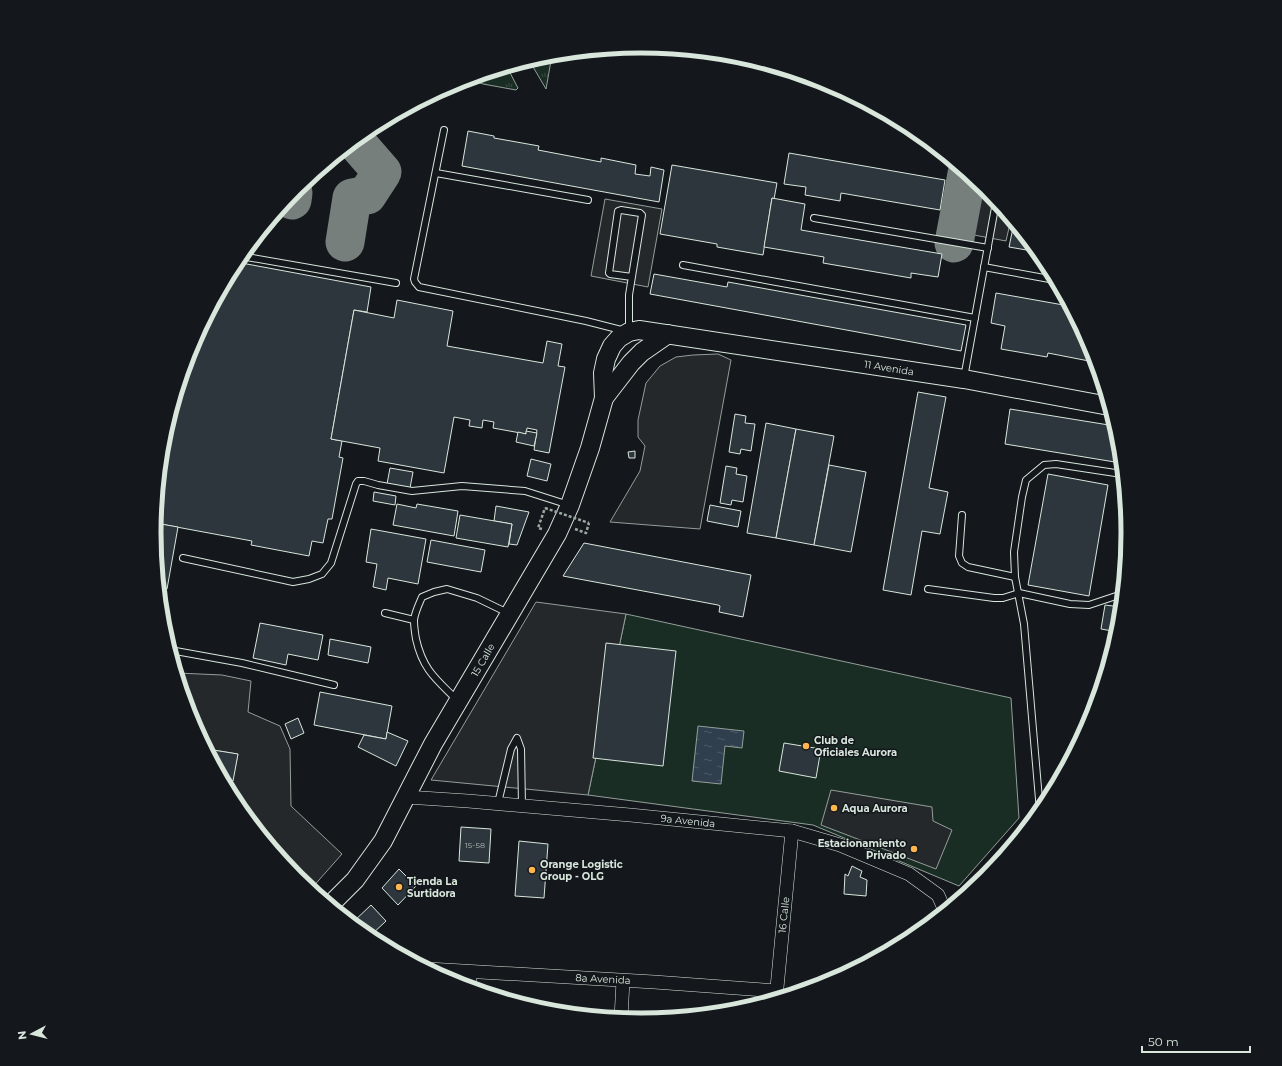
<svg xmlns="http://www.w3.org/2000/svg" width="1282" height="1066" font-family="Montserrat,sans-serif">
	<style>
		.grass { fill: url(#grass-tufts); stroke: #939e99 }
		.pitch { fill: #1a2d24; stroke: #939e99 }
		.parking { fill: #24282b; stroke: #939e99 }
		.water { fill: url(#water-ripples); stroke: #939e99 }
		.lines { fill: none; stroke-linecap: round; stroke-linejoin: round }
		.taxiway { stroke: #767f7c; stroke-width: 39 }
		.building { fill: #2c363c; stroke: #d8e6dc }
		.service-casing { stroke: #d8e6dc; stroke-width: 8 }
		.minor-casing { stroke: #d8e6dc; stroke-width: 14 }
		.secondary-casing { stroke: #d8e6dc; stroke-width: 20 }
		.path { stroke: #9da8a2; stroke-width: 2.5; stroke-dasharray: 3 2; stroke-linecap: butt }
		.service { stroke: #14181c; stroke-width: 6 }
		.minor { stroke: #14181c; stroke-width: 13 }
		.secondary { stroke: #14181c; stroke-width: 18 }
		.path-bridge { stroke: #9da8a2; stroke-width: 2.5; stroke-dasharray: 3 2; stroke-linecap: butt }
		.poi-dot { fill: #ffb74d; stroke: #14181c; stroke-width: 1.5 }
		.labels { text-anchor: middle; dominant-baseline: central; stroke-width: 3; stroke-linejoin: round; paint-order: stroke }
		.number-label { font-size: 8px; fill: #adbab4 }
		.street-label { font-size: 10px; fill: #d8e6dc; stroke: #14181c }
		.poi-label { font-size: 10px; font-weight: bold; fill: #d8e6dc; stroke: #14181c; text-anchor: start }
		.rim { fill: none; stroke: #d8e6dc; stroke-width: 5 }
	</style>
	<defs>
		<pattern id="grass-tufts" width="24" height="20" patternUnits="userSpaceOnUse"><rect width="24" height="20" fill="#1a2d24"/><path d="M3 7l-1-3M5 7V3M7 7l1-3M15 17l-1-3M17 17v-4M19 17l1-3" fill="none" stroke="#3b4b43"/></pattern>
		<pattern id="water-ripples" width="26" height="14" patternUnits="userSpaceOnUse"><rect width="26" height="14" fill="#2f3f4d"/><path d="M2 4q2-2 4 0t4 0M15 11q2-2 4 0t4 0" fill="none" stroke="#4c5b66"/></pattern>
	</defs>
	<rect width="100%" height="100%" fill="#14181c"/>
	<!-- grass -->
	<g class="grass">
		<polygon points="546,55 552,55 546,89 529,60"/>
		<polygon points="507,67 518,88 516,90 483,84 469,79"/>
	</g>
	<!-- pitch -->
	<polygon class="pitch" points="626,614 1011,698 1019,818 959,886 813,825 588,795"/>
	<!-- parking -->
	<g class="parking">
		<polygon points="983,187 1011,219 1006,241 974,235"/>
		<polygon points="605,199 662,209 648,287 591,276"/>
		<polygon points="718,354 731,360 700,529 610,522 640,471 645,446 638,437 638,420 646,383 660,366 676,357 693,355"/>
		<polygon points="536,602 626,614 588,795 431,780"/>
		<polygon points="177,673 222,675 251,681 248,712 280,726 290,749 291,806 342,854 311,889 296,877 236,803 230,793 238,754 207,749 191,719"/>
		<polygon points="831,790 932,807 933,821 952,830 936,869 821,825"/>
	</g>
	<!-- water -->
	<polygon class="water" points="698,726 744,731 742,748 725,746 721,784 692,781"/>
	<g class="lines">
		<!-- taxiway -->
		<g class="taxiway">
			<polyline points="292,200 293,193"/>
			<polyline points="345,242 352,198 367,195 382,172 355,141"/>
			<polyline points="954,243 967,174"/>
		</g>
	</g>
	<!-- building -->
	<g class="building">
		<polygon points="468,131 494,136 494,138 539,146 538,150 601,162 601,158 636,165 635,174 650,176 651,167 664,170 659,202 462,166"/>
		<polygon points="789,153 945,180 940,210 841,193 840,201 805,195 806,187 784,184"/>
		<polygon points="672,165 777,183 774,199 772,198 763,255 717,247 717,244 660,234"/>
		<polygon points="772,198 805,204 801,230 942,254 938,277 911,273 911,278 823,263 824,257 764,247"/>
		<polygon points="1014,223 1038,252 1009,247"/>
		<polygon points="236,262 371,287 367,312 354,310 331,439 342,441 339,457 343,458 332,519 328,519 323,543 312,541 309,556 251,545 252,541 155,523 162,452 166,428 191,346"/>
		<polygon points="654,274 727,287 728,282 966,325 961,351 650,294"/>
		<polygon points="996,293 1069,306 1091,347 1089,361 1048,353 1047,357 1001,349 1005,326 991,323"/>
		<polygon points="397,300 453,311 447,346 543,363 547,341 562,344 558,366 565,367 549,453 534,450 537,430 527,428 526,434 493,428 494,422 483,420 482,428 469,426 470,420 454,417 444,473 378,461 380,448 331,439 354,310 394,318"/>
		<polygon points="918,392 946,397 929,488 948,492 940,534 922,531 911,595 883,590"/>
		<polygon points="1010,409 1115,426 1119,438 1121,463 1005,444"/>
		<polygon points="735,414 746,416 745,423 755,424 751,451 741,449 740,454 729,452"/>
		<polygon points="766,423 796,429 776,538 747,533"/>
		<polygon points="796,429 834,436 814,545 776,538"/>
		<polygon points="526,431 537,433 534,446 516,442 518,432 526,434"/>
		<polygon points="635,451 635,458 629,458 628,452"/>
		<polygon points="531,459 551,464 547,481 527,476"/>
		<polygon points="829,465 866,472 851,552 814,545"/>
		<polygon points="726,466 737,468 736,474 747,476 743,502 732,500 731,505 720,503"/>
		<polygon points="390,468 413,472 410,488 387,484"/>
		<polygon points="1048,474 1108,485 1089,596 1028,585"/>
		<polygon points="374,492 396,496 395,505 373,501"/>
		<polygon points="397,504 416,508 417,504 458,511 454,536 393,525"/>
		<polygon points="710,505 741,511 738,527 707,521"/>
		<polygon points="496,506 529,512 517,545 509,544 512,524 494,521"/>
		<polygon points="460,515 512,524 508,547 456,538"/>
		<polygon points="155,523 178,527 167,589 159,587 154,533"/>
		<polygon points="371,529 426,539 418,584 388,578 386,590 373,587 377,564 366,562"/>
		<polygon points="431,540 485,550 481,572 427,562"/>
		<polygon points="584,543 751,575 743,617 719,612 720,606 718,605 563,576"/>
		<polygon points="1105,605 1121,607 1118,632 1101,629"/>
		<polygon points="260,623 323,635 318,660 288,654 286,665 253,658"/>
		<polygon points="330,639 371,647 368,663 328,655"/>
		<polygon points="606,643 676,651 663,766 593,758"/>
		<polygon points="320,692 392,706 386,739 314,725"/>
		<polygon points="298,718 304,733 291,739 285,724"/>
		<polygon points="387,732 408,741 396,766 358,747 364,735 386,739"/>
		<polygon points="784,743 821,749 816,778 779,771"/>
		<polygon points="207,749 238,754 233,781 223,779"/>
		<polygon points="461,827 491,829 489,863 459,861"/>
		<polygon points="519,841 548,844 544,898 515,896"/>
		<polygon points="852,866 862,871 860,877 867,880 866,896 844,894 845,874 848,876"/>
		<polygon points="399,869 416,886 398,905 382,888"/>
		<polygon points="371,905 386,921 369,937 352,923"/>
	</g>
	<g class="lines">
		<defs>
			<g id="service">
				<polyline points="444,130 414,279 415,282 419,287 586,321 629,332 629,295 642,215 640,213 621,210 618,211 609,273 610,274 632,277"/>
				<polyline points="436,173 588,200"/>
				<polyline points="814,218 988,248"/>
				<polyline points="241,256 396,283"/>
				<polyline points="683,265 975,318"/>
				<polyline points="984,267 1055,280"/>
				<polyline points="964,378 996,202"/>
				<polyline points="962,515 959,556 962,563 968,567 1015,577"/>
				<polyline points="183,558 293,582 309,579 322,574 331,563 356,484 358,481 364,481 378,485 412,491 462,486 525,491 569,505"/>
				<polyline points="928,589 994,598 1003,598 1019,593 1070,604 1089,605 1122,594"/>
				<polyline points="385,613 414,620"/>
				<polyline points="170,650 242,663 334,685"/>
				<path d="M457 700C436 679 423 670 416 639 415 633 414 626 414 620 415 612 419 604 422 597L434 592 447 589 477 598 508 613"/>
				<polyline points="498,803 511,749 517,738 521,749 522,806"/>
				<polyline points="1040,811 1024,624 1015,577 1014,552 1022,497 1026,480 1044,465 1056,464 1122,474"/>
				<polyline points="974,886 1000,857 1002,857"/>
			</g>
			<g id="minor">
				<polyline points="406,797 468,801 630,815 792,831 840,845 909,874 938,895 945,911"/>
				<polyline points="428,969 654,982 777,991"/>
				<polyline points="469,987 470,972"/>
				<polyline points="776,998 792,831"/>
				<polyline points="621,1018 623,981"/>
			</g>
			<g id="secondary">
				<polyline points="604,398 631,363 642,352 668,334"/>
				<polyline points="330,905 355,880 383,841 433,744 557,534 570,505 590,448 604,398 603,373 606,359 612,346 619,338 629,332 639,330 964,379 1109,406"/>
			</g>
		</defs>
		<!-- service casing -->
		<use href="#service" class="service-casing"/>
		<!-- minor casing -->
		<use href="#minor" class="minor-casing"/>
		<!-- secondary casing -->
		<use href="#secondary" class="secondary-casing"/>
		<!-- path -->
		<g class="path">
			<polyline points="542,529 538,528 545,508"/>
			<polyline points="575,529 586,533 589,523"/>
		</g>
		<!-- service -->
		<use href="#service" class="service"/>
		<!-- minor -->
		<use href="#minor" class="minor"/>
		<!-- secondary -->
		<use href="#secondary" class="secondary"/>
		<!-- path-bridge -->
		<polyline class="path-bridge" points="545,508 589,523"/>
	</g>
	<!-- markers -->
	<g class="poi-dot">
		<circle cx="806" cy="746" r="4"/>
		<circle cx="834" cy="808" r="4"/>
		<circle cx="914" cy="849" r="4"/>
		<circle cx="532" cy="870" r="4"/>
		<circle cx="399" cy="887" r="4"/>
	</g>
	<g class="labels">
		<!-- number labels -->
		<g class="number-label">
			<text x="475" y="845">15-58</text>
		</g>
		<!-- street labels -->
		<g class="street-label">
			<text transform="translate(889 368) rotate(9)">11 Avenida</text>
			<text transform="translate(483 660) rotate(-60)">15 Calle</text>
			<text transform="translate(688 821) rotate(6)">9a Avenida</text>
			<text transform="translate(784 915) rotate(-84)">16 Calle</text>
			<text transform="translate(603 979) rotate(3)">8a Avenida</text>
		</g>
		<!-- poi labels -->
		<g class="poi-label">
			<text x="814" y="740">Club de<tspan x="814" dy="12">Oficiales Aurora</tspan></text>
			<text x="842" y="808">Aqua Aurora</text>
			<text x="906" y="843" text-anchor="end">Estacionamiento<tspan x="906" dy="12">Privado</tspan></text>
			<text x="540" y="864">Orange Logistic<tspan x="540" dy="12">Group - OLG</tspan></text>
			<text x="407" y="881">Tienda La<tspan x="407" dy="12">Surtidora</tspan></text>
		</g>
	</g>
	<!-- crop -->
	<path d="M0 0H1282V1066H0ZM161 533a480 480 0 1 1 960 0a480 480 0 1 1-960 0Z" fill="#14181c" fill-rule="evenodd"/>
	<path class="rim" d="M161 533a480 480 0 1 1 960 0a480 480 0 1 1-960 0Z"/>
	<!-- north arrow -->
	<g transform="translate(32 1034) rotate(263)" stroke="#14181c" stroke-width="3" paint-order="stroke">
	<path d="M0-3L7 15L0 10L-7 15Z" fill="#d8e6dc"/>
	<text y="-6" font-size="11" font-weight="bold" text-anchor="middle" fill="#d8e6dc">N</text>
	</g>
	<!-- scale -->
	<path d="M1142 1046v6h108v-6" fill="none" stroke="#d8e6dc" stroke-width="2"/>
	<text x="1148" y="1046" font-size="12" fill="#d8e6dc" stroke="#14181c" stroke-width="3" paint-order="stroke">50 m</text>
</svg>
